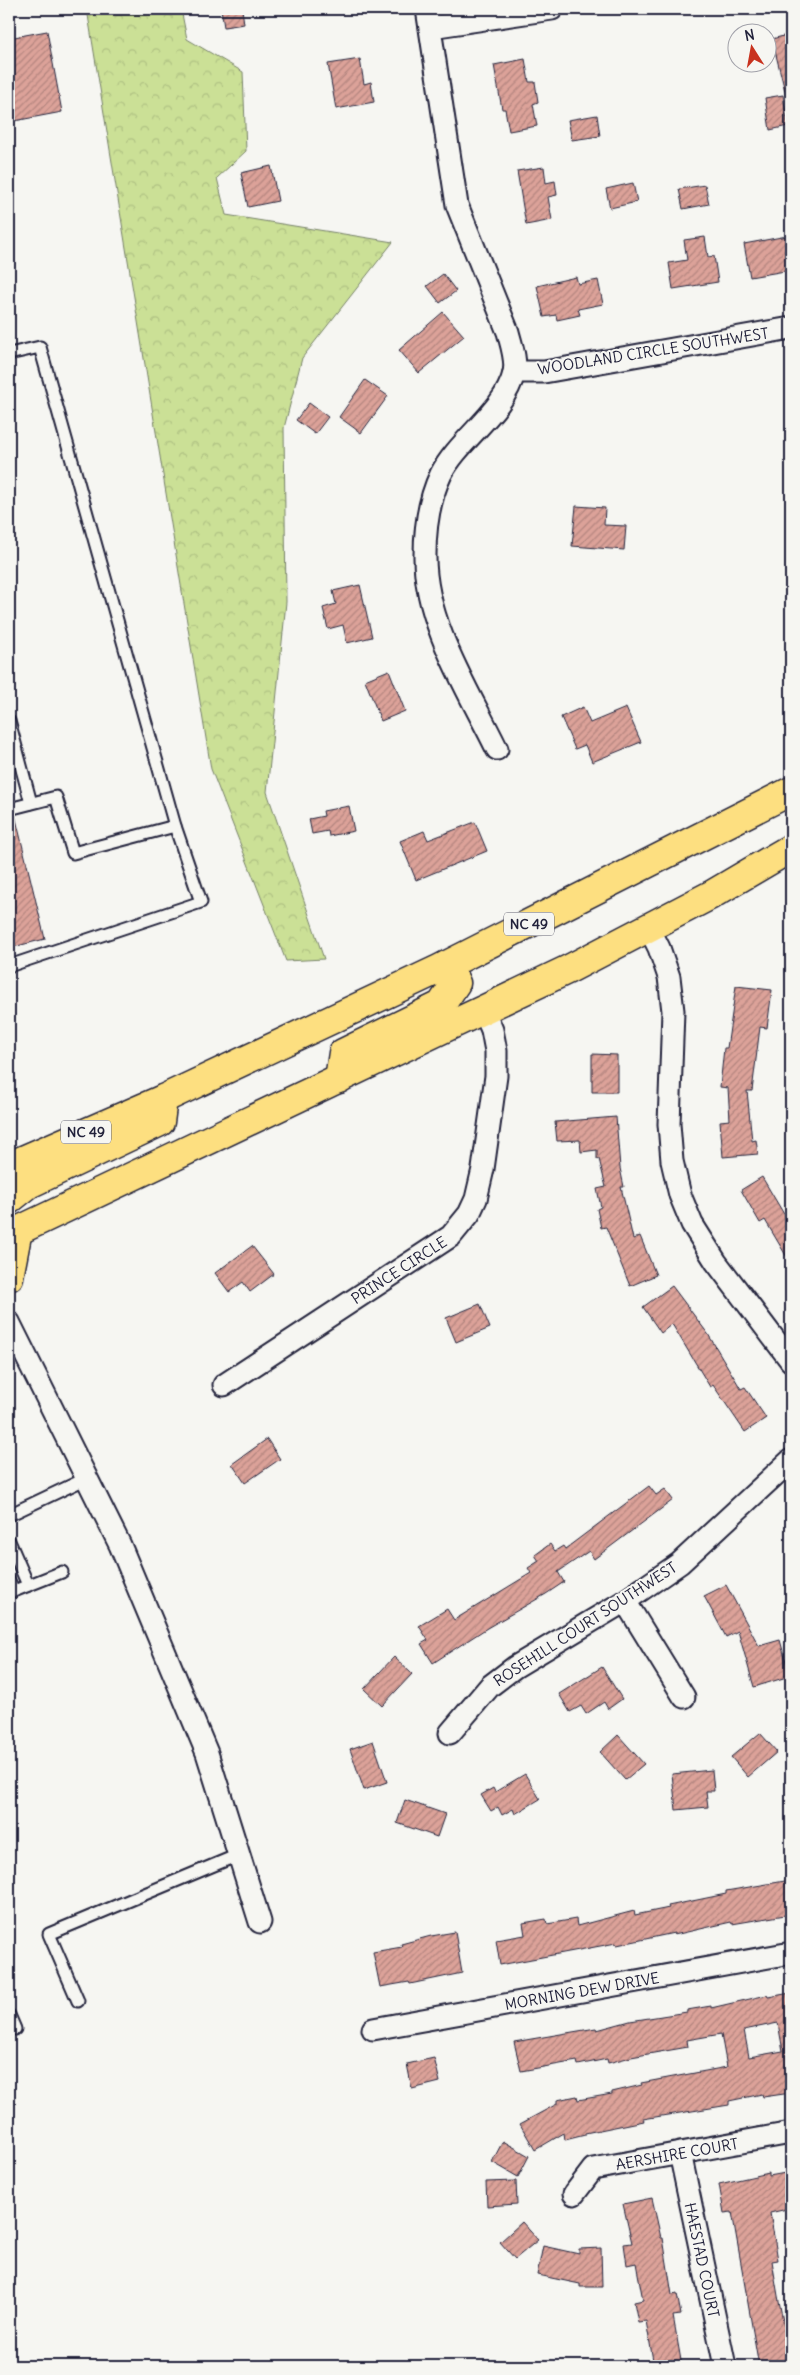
<svg xmlns="http://www.w3.org/2000/svg" width="800" height="2375" font-family="Delius,sans-serif">
	<style>
		.forest { fill: url(#forest-crowns); stroke: #768168 }
		.building { fill: url(#building-hatch); stroke: #22223b; fill-rule: evenodd }
		.lines { fill: none; stroke-linecap: round; stroke-linejoin: round }
		.service-casing { stroke: #22223b; stroke-width: 15 }
		.minor-casing { stroke: #22223b; stroke-width: 25 }
		.trunk-casing { stroke: #22223b; stroke-width: 31 }
		.service { stroke: #f6f6f2; stroke-width: 11 }
		.minor { stroke: #f6f6f2; stroke-width: 21 }
		.trunk { stroke: #fddf80; stroke-width: 28 }
		.labels { text-anchor: middle; dominant-baseline: central; stroke-width: 4; stroke-linejoin: round; paint-order: stroke }
		.shield { fill: #f6f6f2; stroke: #626272; stroke-width: 1 }
		.shield-label { font-size: 14px; font-weight: bold; fill: #22223b }
		.street-label { font-size: 15px; fill: #22223b; stroke: #f6f6f2 }
	</style>
	<defs>
		<pattern id="forest-crowns" width="20" height="18" patternUnits="userSpaceOnUse" patternTransform="scale(1.25)"><rect width="20" height="18" fill="#cbe096"/><path d="M2 6a3 3 0 1 1 6 0M12 15a3 3 0 1 1 6 0" fill="none" stroke="#aec082"/></pattern>
		<pattern id="building-hatch" width="6" height="6" patternUnits="userSpaceOnUse" patternTransform="scale(1.25)"><rect width="6" height="6" fill="#dca299"/><path d="M-1 1l2-2M0 6l6-6M5 7l2-2" fill="none" stroke="#b2847e"/></pattern>
	</defs>
	<rect width="100%" height="100%" fill="#f6f6f2"/>
	<filter id="ink" filterUnits="userSpaceOnUse"><feTurbulence type="fractalNoise" baseFrequency=".02" numOctaves="2"/><feDisplacementMap in="SourceGraphic" scale="10" xChannelSelector="R" yChannelSelector="G"/><feConvolveMatrix kernelMatrix="1 2 1 2 8 2 1 2 1" color-interpolation-filters="sRGB"/></filter>
	<g filter="url(#ink)">
		<!-- forest -->
		<polygon class="forest" points="87,9 181,9 187,39 243,72 246,151 217,178 226,215 393,242 302,358 284,428 286,602 267,792 324,959 286,961 211,769"/>
		<!-- building -->
		<g class="building">
			<polygon points="221,9 242,9 244,24 224,27"/>
			<polygon points="47,31 62,112 9,122 9,38"/>
			<polygon points="791,34 791,94 786,95 772,39"/>
			<polygon points="360,59 364,84 371,82 374,102 336,109 328,64"/>
			<polygon points="525,59 529,82 535,82 538,102 533,104 537,126 509,131 505,109 502,109 494,65"/>
			<polygon points="783,95 788,126 770,130 765,98"/>
			<polygon points="597,115 600,136 572,140 568,120"/>
			<polygon points="271,166 278,201 248,207 241,173"/>
			<polygon points="544,167 546,183 555,181 557,195 548,197 552,220 526,225 517,171"/>
			<polygon points="633,183 637,202 610,208 606,189"/>
			<polygon points="705,185 709,204 683,209 679,189"/>
			<polygon points="787,236 791,270 750,277 744,244"/>
			<polygon points="705,237 708,257 714,256 718,282 673,289 669,263 687,260 684,240"/>
			<polygon points="443,274 456,291 440,303 427,286"/>
			<polygon points="576,277 578,284 598,280 603,304 578,309 580,315 557,320 556,315 544,317 537,286"/>
			<polygon points="443,312 464,336 419,373 399,350"/>
			<polygon points="365,380 388,396 361,433 339,417"/>
			<polygon points="309,403 328,417 315,434 296,420"/>
			<polygon points="576,506 605,508 604,525 626,526 624,550 572,546"/>
			<polygon points="360,585 372,637 347,643 343,625 328,629 323,608 336,604 333,591"/>
			<polygon points="389,670 405,711 381,721 365,680"/>
			<polygon points="583,707 590,723 626,708 641,742 592,762 585,745 575,749 561,717"/>
			<polygon points="349,806 354,831 329,836 328,831 312,834 309,819 324,816 323,811"/>
			<polygon points="15,815 45,939 9,948 9,816"/>
			<polygon points="475,822 487,851 416,880 400,841 424,831 428,840"/>
			<polygon points="736,986 772,990 767,1028 760,1027 752,1091 747,1091 752,1141 756,1140 758,1154 723,1157 720,1121 730,1120 728,1088 720,1087 724,1048 727,1048"/>
			<polygon points="592,1054 617,1055 617,1092 592,1092"/>
			<polygon points="616,1117 620,1168 624,1187 621,1187 633,1239 640,1236 656,1275 630,1286 606,1227 601,1228 597,1209 601,1207 597,1189 606,1187 599,1159 597,1159 597,1150 581,1152 580,1140 557,1141 555,1122"/>
			<polygon points="762,1177 791,1226 791,1264 765,1220 760,1223 741,1190"/>
			<polygon points="252,1246 274,1274 250,1292 243,1282 229,1292 215,1273"/>
			<polygon points="672,1286 708,1334 741,1389 745,1387 766,1418 745,1432 713,1385 710,1387 672,1324 661,1333 643,1307"/>
			<polygon points="480,1304 490,1328 456,1342 446,1318"/>
			<polygon points="267,1439 280,1459 245,1483 232,1464"/>
			<polygon points="649,1486 656,1495 665,1489 673,1500 594,1559 589,1551 558,1572 564,1582 546,1594 487,1628 433,1663 421,1644 428,1640 419,1626 447,1609 454,1620 531,1573 528,1568 539,1561 535,1555 550,1544 555,1551 563,1546 565,1549"/>
			<polygon points="726,1585 759,1646 780,1640 790,1676 754,1687 738,1631 726,1637 704,1596"/>
			<polygon points="394,1657 412,1674 382,1706 364,1689"/>
			<polygon points="602,1667 622,1699 608,1709 604,1702 586,1714 581,1706 570,1712 559,1694"/>
			<polygon points="760,1733 777,1752 748,1777 731,1757"/>
			<polygon points="618,1735 644,1764 625,1780 600,1752"/>
			<polygon points="373,1741 387,1782 364,1790 350,1749"/>
			<polygon points="712,1770 714,1791 706,1791 708,1807 676,1810 672,1774"/>
			<polygon points="525,1774 540,1799 515,1814 513,1809 502,1815 498,1807 491,1811 481,1795 493,1788 495,1792"/>
			<polygon points="405,1800 445,1814 437,1837 397,1823"/>
			<polygon points="791,1880 791,1914 732,1924 731,1922 674,1935 674,1933 617,1945 616,1943 500,1965 496,1940 525,1935 523,1923 546,1919 547,1924 576,1919 577,1926 634,1911 635,1915 669,1908 668,1906 726,1894 726,1891"/>
			<polygon points="455,1932 462,1973 410,1984 409,1982 380,1987 373,1952 402,1947 401,1944 431,1936"/>
			<path d="M791 1993V2093L763 2097 762 2094 729 2101V2105L643 2119 644 2121 585 2133V2135L565 2140 564 2133 535 2150 520 2124 557 2104V2100L577 2096 578 2100 612 2094V2092L642 2085 641 2083 727 2067 721 2034 687 2040 688 2047 631 2057 608 2063 607 2059 578 2065 577 2061 521 2071 514 2042 596 2028 597 2030 630 2021 687 2012V2010L711 2006V2008L767 1995 768 1997ZM778 2023 783 2051 749 2057 744 2030Z"/>
			<polygon points="434,2058 440,2082 412,2089 407,2064"/>
			<polygon points="503,2141 529,2156 518,2177 492,2162"/>
			<polygon points="791,2172 791,2208 770,2213 778,2260 772,2261 778,2296 784,2326 791,2325 791,2366 759,2366 732,2212 724,2213 719,2184 769,2173 769,2176"/>
			<polygon points="516,2181 517,2204 487,2206 486,2182"/>
			<polygon points="652,2198 661,2238 663,2238 672,2295 677,2294 681,2315 673,2316 682,2366 654,2366 646,2321 638,2322 634,2302 643,2300 636,2263 627,2265 624,2244 632,2243 623,2204"/>
			<polygon points="522,2222 538,2240 515,2259 500,2242"/>
			<polygon points="543,2246 579,2254 579,2249 601,2248 602,2287 580,2287 580,2284 537,2275"/>
		</g>
		<g class="lines">
			<defs>
				<g id="service">
					<polyline points="9,354 40,347 175,826 201,902 9,966"/>
					<polyline points="9,721 31,803"/>
					<polyline points="9,809 56,797 73,853 175,826"/>
					<polyline points="9,1515 87,1478"/>
					<polyline points="9,1541 28,1585"/>
					<polyline points="9,1581 14,1591 62,1572"/>
					<polyline points="78,2001 49,1934 238,1855"/>
					<polyline points="9,2015 15,2029"/>
				</g>
				<g id="minor">
					<path d="M427 9 457 205 508 332C511 344 517 360 514 373 505 411 459 439 441 474 429 499 425 529 425 555 424 622 469 691 497 749"/>
					<polyline points="431,27 552,9"/>
					<polyline points="514,372 544,372 791,328"/>
					<polyline points="649,928 659,948 669,977 673,1011 669,1124 672,1161 680,1195 692,1224 716,1262 791,1361"/>
					<polyline points="9,1322 120,1545 207,1753 260,1922"/>
					<polyline points="224,1385 451,1236 469,1214 476,1199 483,1169 496,1076 496,1051 492,1030 484,1011"/>
					<polyline points="625,1601 684,1697"/>
					<polyline points="450,1733 490,1686 515,1667 625,1601 680,1563 791,1460"/>
					<polyline points="373,2029 791,1953"/>
					<polyline points="680,2153 725,2366"/>
					<polyline points="574,2194 593,2169 791,2133"/>
				</g>
				<g id="trunk">
					<polyline points="339,1079 343,1053 441,1005 456,983 447,965"/>
					<polyline points="9,1166 163,1099 437,970 791,791"/>
					<polyline points="9,1200 29,1184 160,1122 163,1099"/>
					<polyline points="9,1235 569,969 711,895 791,848"/>
					<polyline points="9,1277 18,1230"/>
				</g>
			</defs>
			<!-- service casing -->
			<use href="#service" class="service-casing"/>
			<!-- minor casing -->
			<use href="#minor" class="minor-casing"/>
			<!-- trunk casing -->
			<use href="#trunk" class="trunk-casing"/>
			<!-- service -->
			<use href="#service" class="service"/>
			<!-- minor -->
			<use href="#minor" class="minor"/>
			<!-- trunk -->
			<use href="#trunk" class="trunk"/>
		</g>
	</g>
	<g class="labels">
		<!-- shield labels -->
		<g class="shield">
			<rect x="504" y="912.5" width="50" height="23" rx="4"/>
			<rect x="61" y="1120.5" width="50" height="23" rx="4"/>
		</g>
		<g class="shield-label">
			<text x="529" y="924">NC 49</text>
			<text x="86" y="1132">NC 49</text>
		</g>
		<!-- street labels -->
		<g class="street-label">
			<text transform="translate(653 351) rotate(-9)">WOODLAND CIRCLE SOUTHWEST</text>
			<text transform="translate(399 1270) rotate(-33)">PRINCE CIRCLE</text>
			<text transform="translate(585 1624) rotate(-33)">ROSEHILL COURT SOUTHWEST</text>
			<text transform="translate(582 1991) rotate(-10)">MORNING DEW DRIVE</text>
			<text transform="translate(677 2154) rotate(-10)">AERSHIRE COURT</text>
			<text transform="translate(702 2260) rotate(78)">HAESTAD COURT</text>
		</g>
	</g>
	<!-- margin -->
	<rect width="800" height="2375" fill="none" stroke="#f6f6f2" stroke-width="30"/>
	<rect x="15" y="15" width="770" height="2345" fill="none" stroke="#22223b" stroke-width="2" filter="url(#ink)"/>
	<!-- north arrow -->
	<g transform="translate(752 48) rotate(349)"><circle r="24" fill="#f6f6f2" stroke="#a1a1a9"/>
	<path d="M0-4L9 19L0 12L-9 19Z" fill="#c8321e"/>
	<text y="-8" font-size="14" font-weight="bold" text-anchor="middle" fill="#22223b">N</text>
	</g>
</svg>
